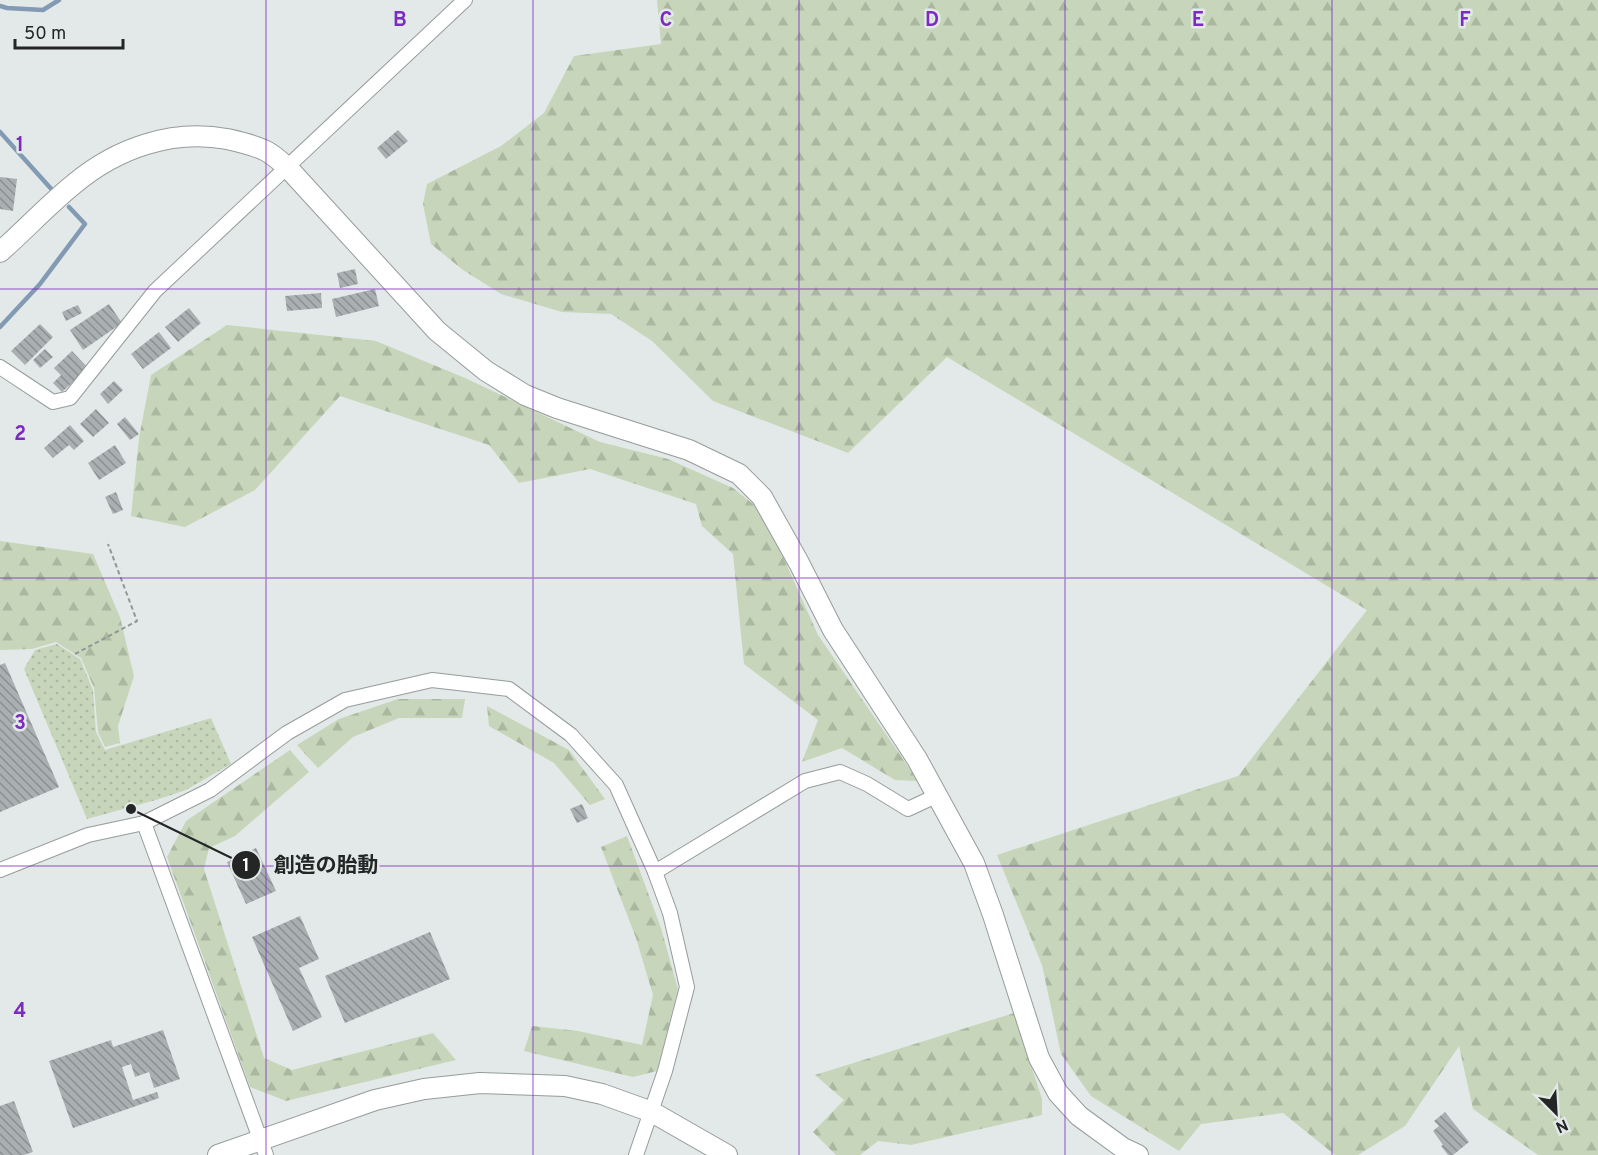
<svg xmlns="http://www.w3.org/2000/svg" width="1598" height="1155" font-family="Overpass,'Noto Sans JP',sans-serif">
	<style>
		.forest { fill: url(#forest-firs) }
		.park { fill: url(#park-dots) }
		.lines { fill: none; stroke-linecap: round; stroke-linejoin: round }
		.stream { stroke: #829ab3; stroke-width: 4.5 }
		.building { fill: url(#building-back-hatch) }
		.street-casing { stroke: #969c9b; stroke-width: 16 }
		.secondary-casing { stroke: #969c9b; stroke-width: 22 }
		.path { stroke: #929796; stroke-width: 2; stroke-dasharray: 4.5 3; stroke-linecap: butt }
		.street { stroke: #fff; stroke-width: 14 }
		.secondary { stroke: #fff; stroke-width: 20 }
		.grid { fill: none; stroke: #7b2cbf; stroke-width: 1.5; stroke-opacity: 0.55 }
		.grid-label { font-size: 20px; text-anchor: middle; font-weight: bold; fill: #7b2cbf; stroke: #e2e9e8; stroke-width: 5; stroke-linejoin: round; paint-order: stroke }
		.leader { fill: none; stroke: #232625; stroke-width: 2 }
		.callout-dot { fill: #232625; stroke: #e2e9e8; stroke-width: 2 }
		.mark-label { font-size: 18px; text-anchor: middle; font-weight: bold; fill: #fff }
		.callout-label { font-size: 21px; text-anchor: middle; font-weight: bold; fill: #232625; stroke: #e2e9e8; stroke-width: 5; stroke-linejoin: round; paint-order: stroke }
	</style>
	<defs>
		<pattern id="forest-firs" width="22" height="20" patternUnits="userSpaceOnUse" patternTransform="scale(1.5)"><rect width="22" height="20" fill="#c7d6ba"/><path d="M5 1l3.5 6h-7zM16 11l3.5 6h-7z" fill="#abb8a0"/></pattern>
		<pattern id="park-dots" width="8" height="8" patternUnits="userSpaceOnUse" patternTransform="scale(1.5)"><rect width="8" height="8" fill="#c7d6ba"/><path d="M2 2h.1M6 6h.1" fill="none" stroke="#abb8a0" stroke-width="1.8" stroke-linecap="round"/></pattern>
		<pattern id="building-back-hatch" width="6" height="6" patternUnits="userSpaceOnUse" patternTransform="scale(1.5)"><rect width="6" height="6" fill="#aab0b2"/><path d="M-1 5l2 2M0 0l6 6M5-1l2 2" fill="none" stroke="#8a8f91"/></pattern>
	</defs>
	<rect width="100%" height="100%" fill="#e2e9e8"/>
	<!-- forest -->
	<g class="forest">
		<polygon points="657,0 1598,0 1598,1155 1538,1155 1473,1109 1459,1046 1405,1126 1358,1155 1335,1155 1283,1113 1201,1124 1179,1151 1091,1096 1061,1054 1042,965 997,855 1238,776 1367,610 947,357 848,453 713,401 652,341 611,314 562,312 501,294 463,270 431,244 423,204 427,184 501,146 544,113 574,56 661,44"/>
		<polygon points="227,325 376,341 465,378 600,442 668,459 733,488 763,512 818,635 918,781 895,780 842,748 802,762 818,720 744,664 733,554 702,526 696,504 590,469 519,483 489,445 340,396 255,490 185,527 131,516 139,438 151,375"/>
		<polygon points="0,541 93,554 120,617 134,676 118,726 120,743 105,747 98,732 94,688 81,658 56,642 32,649 0,650"/>
		<polygon points="398,699 465,699 462,718 399,718 353,737 318,768 297,745 339,719"/>
		<polygon points="487,706 569,750 605,799 590,805 554,763 489,726"/>
		<polygon points="290,750 309,772 235,836 209,848 204,869 264,1058 292,1070 433,1033 456,1060 286,1101 250,1087 167,857 186,821"/>
		<polygon points="627,836 661,928 678,989 657,1071 633,1077 524,1051 532,1026 578,1031 642,1045 653,995 636,938 601,847"/>
		<polygon points="1014,1013 1042,1099 1042,1115 911,1145 878,1141 860,1155 836,1155 813,1132 844,1100 815,1075"/>
	</g>
	<!-- park -->
	<polygon class="park" points="57,644 80,659 93,690 96,732 105,750 211,718 231,764 186,790 156,800 87,819 24,669 35,650"/>
	<g class="lines">
		<!-- stream -->
		<g class="stream">
			<polyline points="0,6 7,8 43,10 59,0"/>
			<polyline points="0,132 54,192"/>
			<polyline points="0,327 40,284 85,224 69,207"/>
		</g>
	</g>
	<!-- building -->
	<g class="building">
		<polygon points="398,130 408,141 386,159 377,148"/>
		<polygon points="0,177 17,179 13,211 0,209"/>
		<polygon points="355,269 358,284 340,288 337,273"/>
		<polygon points="375,289 379,306 336,317 332,299"/>
		<polygon points="321,293 322,308 287,311 285,296"/>
		<polygon points="109,304 122,323 83,350 70,330"/>
		<polygon points="78,305 82,313 66,321 62,312"/>
		<polygon points="189,308 201,323 178,342 165,327"/>
		<polygon points="40,324 53,337 25,365 11,351"/>
		<polygon points="159,332 171,348 143,369 131,354"/>
		<polygon points="45,349 53,357 40,368 33,360"/>
		<polygon points="72,351 88,368 62,392 53,383 61,375 54,368"/>
		<polygon points="114,381 123,390 108,404 100,394"/>
		<polygon points="96,409 109,423 93,437 80,424"/>
		<polygon points="125,417 139,434 130,440 117,424"/>
		<polygon points="70,425 84,441 74,450 69,445 53,458 44,448"/>
		<polygon points="115,445 126,463 99,480 88,463"/>
		<polygon points="116,492 123,510 113,514 105,497"/>
		<polygon points="5,663 59,787 0,812 0,665"/>
		<polygon points="582,804 588,818 577,823 570,809"/>
		<polygon points="256,848 276,891 246,904 227,862"/>
		<polygon points="300,916 319,959 299,968 322,1017 293,1031 252,937"/>
		<polygon points="430,932 450,979 345,1023 325,976"/>
		<polygon points="163,1030 180,1079 154,1088 149,1072 135,1077 131,1064 122,1067 133,1100 157,1092 159,1098 73,1128 49,1061 111,1040 113,1047"/>
		<polygon points="14,1101 33,1152 24,1155 0,1155 0,1106"/>
		<polygon points="1445,1112 1469,1142 1453,1155 1448,1155 1441,1146 1443,1145 1433,1131 1439,1126 1434,1121"/>
	</g>
	<g class="lines">
		<defs>
			<g id="street">
				<polyline points="0,367 53,402 70,398 155,291 465,0"/>
				<polyline points="144,823 266,1155"/>
				<polyline points="0,870 88,835 144,823 210,790 287,733 345,700 432,680 509,689 571,735 616,785 655,872 670,913 687,987 665,1071 636,1155"/>
				<polyline points="655,872 805,781 840,772 867,784 908,809 938,795"/>
			</g>
			<g id="secondary">
				<path d="M0 252C25 230 48 205 74 184 117 148 172 129 227 139 240 142 254 145 266 151 274 155 281 162 288 168L437 331 486 371 525 395 557 408 689 450 739 474 762 497 799 563 833 630 917 759 974 863 993 915 1039 1058 1058 1093 1079 1116 1123 1148 1138 1155"/>
				<polyline points="218,1155 375,1100 424,1089 480,1083 565,1086 602,1094 652,1112 727,1155"/>
			</g>
		</defs>
		<!-- street casing -->
		<use href="#street" class="street-casing"/>
		<!-- secondary casing -->
		<use href="#secondary" class="secondary-casing"/>
		<!-- path -->
		<polyline class="path" points="75,654 137,621 108,544"/>
		<!-- street -->
		<use href="#street" class="street"/>
		<!-- secondary -->
		<use href="#secondary" class="secondary"/>
	</g>
	<!-- grid -->
	<path class="grid" d="M266 0V1155M533 0V1155M799 0V1155M1065 0V1155M1332 0V1155M0 289H1598M0 578H1598M0 866H1598"/>
	<g class="grid-label">
		<text x="400" y="26">B</text>
		<text x="666" y="26">C</text>
		<text x="932" y="26">D</text>
		<text x="1198" y="26">E</text>
		<text x="1465" y="26">F</text>
		<text x="20" y="151">1</text>
		<text x="20" y="440">2</text>
		<text x="20" y="729">3</text>
		<text x="20" y="1017">4</text>
	</g>
	<!-- callouts -->
	<path class="leader" d="M131 809L246 865"/>
	<g class="callout-dot">
		<circle cx="131" cy="809" r="6"/>
		<circle cx="246" cy="865" r="15"/>
	</g>
	<g class="mark-label">
		<text x="246" y="871">1</text>
	</g>
	<g class="callout-label">
		<text x="326" y="872">創造の胎動</text>
	</g>
	<!-- north arrow -->
	<g transform="translate(1556 1113) rotate(156)" stroke="#e2e9e8" stroke-width="4.5" paint-order="stroke">
	<path d="M0-4.5L10 22L0 15L-10 22Z" fill="#232625"/>
	<text y="-9" font-size="16" font-weight="bold" text-anchor="middle" fill="#232625">N</text>
	</g>
	<!-- scale -->
	<path d="M15 39v9h108v-9" fill="none" stroke="#232625" stroke-width="3"/>
	<text x="24" y="39" font-size="18" fill="#232625" stroke="#e2e9e8" stroke-width="4.5" paint-order="stroke">50 m</text>
</svg>
